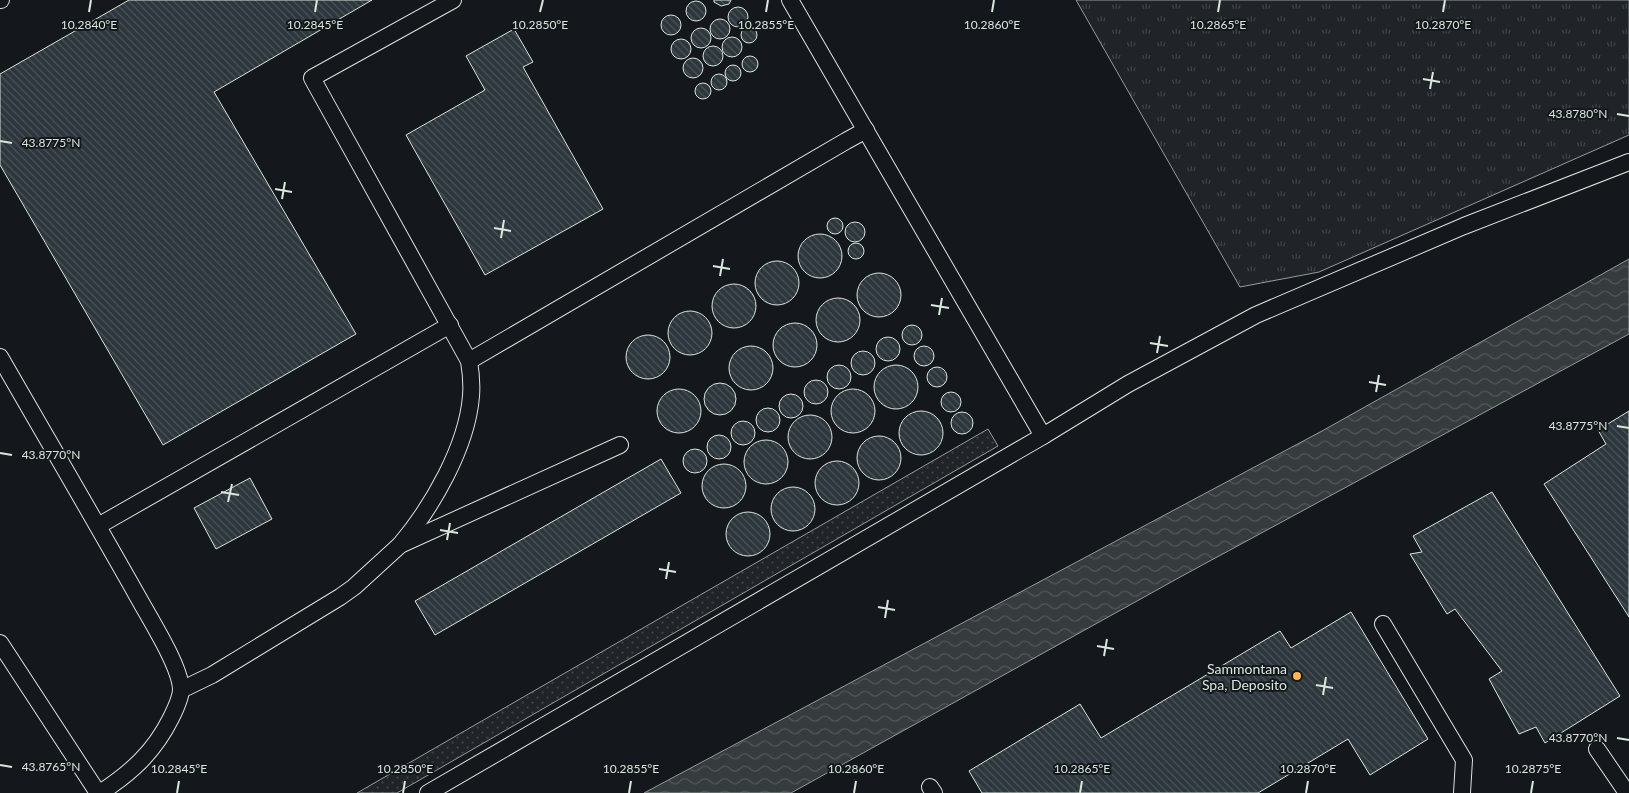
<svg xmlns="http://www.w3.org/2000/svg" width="1629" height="793" font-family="Lato,sans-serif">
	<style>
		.grass { fill: url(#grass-tufts); stroke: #939e99 }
		.park { fill: url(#park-dots); stroke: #939e99 }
		.water { fill: url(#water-waves); stroke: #939e99 }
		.building { fill: url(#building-back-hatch); stroke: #d8e6dc }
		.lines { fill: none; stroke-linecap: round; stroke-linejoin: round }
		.service-casing { stroke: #d8e6dc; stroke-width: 18 }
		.service { stroke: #14181c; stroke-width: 16 }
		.ticks { fill: none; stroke: #d8e6dc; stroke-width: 2 }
		.poi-dot { fill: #ffb74d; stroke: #14181c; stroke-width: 2 }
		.labels { text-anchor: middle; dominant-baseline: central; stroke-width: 4; stroke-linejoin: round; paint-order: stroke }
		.poi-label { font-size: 14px; fill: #d8e6dc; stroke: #14181c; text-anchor: end }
		.ticks-label { font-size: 12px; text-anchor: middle; fill: #d8e6dc; stroke: #14181c; stroke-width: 4; stroke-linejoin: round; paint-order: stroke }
	</style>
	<defs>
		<pattern id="grass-tufts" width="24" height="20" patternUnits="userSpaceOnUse" patternTransform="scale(1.25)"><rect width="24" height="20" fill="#202428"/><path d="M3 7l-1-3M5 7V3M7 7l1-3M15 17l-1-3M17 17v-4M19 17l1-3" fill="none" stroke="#404447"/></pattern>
		<pattern id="park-dots" width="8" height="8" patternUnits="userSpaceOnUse" patternTransform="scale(1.25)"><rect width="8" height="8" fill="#202428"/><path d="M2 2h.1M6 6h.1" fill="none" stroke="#404447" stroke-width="1.8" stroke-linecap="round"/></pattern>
		<pattern id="water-waves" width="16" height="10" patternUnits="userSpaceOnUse" patternTransform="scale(1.25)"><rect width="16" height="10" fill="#363b3e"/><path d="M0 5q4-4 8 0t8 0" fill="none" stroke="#525759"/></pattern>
		<pattern id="building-back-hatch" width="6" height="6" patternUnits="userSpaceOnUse" patternTransform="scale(1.25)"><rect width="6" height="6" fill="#2c363c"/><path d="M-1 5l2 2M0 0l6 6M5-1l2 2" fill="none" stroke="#4a5358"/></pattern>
	</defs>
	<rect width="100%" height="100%" fill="#14181c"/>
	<!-- grass -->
	<polygon class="grass" points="1076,0 1629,0 1629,135 1319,272 1240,287"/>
	<!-- park -->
	<polygon class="park" points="988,429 998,446 397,793 357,793"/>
	<!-- water -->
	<polygon class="water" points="1629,259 1629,334 1182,576 791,793 644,793 1322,431"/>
	<!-- building -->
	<g class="building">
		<polygon points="129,0 372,0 214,92 356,334 163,445 0,165 0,74"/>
		<polygon points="714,0 731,0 729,4 721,6 714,2"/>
		<circle cx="696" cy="11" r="10"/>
		<circle cx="738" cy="17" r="10"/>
		<circle cx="671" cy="25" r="10"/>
		<circle cx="720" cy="29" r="10"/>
		<circle cx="749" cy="35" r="8"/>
		<circle cx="701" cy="38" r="10"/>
		<polygon points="514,29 533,62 523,67 603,209 485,275 406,135 485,90 466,56"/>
		<circle cx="732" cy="47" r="10"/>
		<circle cx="681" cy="49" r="10"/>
		<circle cx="713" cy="56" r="10"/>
		<circle cx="750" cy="64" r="8"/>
		<circle cx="693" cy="68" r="10"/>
		<circle cx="733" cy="73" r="8"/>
		<circle cx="719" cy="82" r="8"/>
		<circle cx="703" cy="91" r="8"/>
		<circle cx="835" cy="226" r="8"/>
		<circle cx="855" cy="232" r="10"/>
		<circle cx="820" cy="256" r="22"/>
		<circle cx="856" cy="251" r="8"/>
		<circle cx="777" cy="283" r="22"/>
		<circle cx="879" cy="295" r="22"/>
		<circle cx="734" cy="306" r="22"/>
		<circle cx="838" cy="320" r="22"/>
		<circle cx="690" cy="333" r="22"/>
		<circle cx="795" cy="345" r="22"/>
		<circle cx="912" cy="335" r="10"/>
		<circle cx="648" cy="357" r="22"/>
		<circle cx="888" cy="349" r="12"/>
		<circle cx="924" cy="356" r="10"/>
		<circle cx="751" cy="368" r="22"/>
		<circle cx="863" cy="363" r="12"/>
		<circle cx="839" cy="377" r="12"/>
		<circle cx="896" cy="387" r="22"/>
		<circle cx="937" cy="377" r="10"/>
		<circle cx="816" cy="392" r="12"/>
		<circle cx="720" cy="399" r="16"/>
		<circle cx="853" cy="411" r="22"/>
		<circle cx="679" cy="411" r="22"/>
		<circle cx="951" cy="402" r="10"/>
		<circle cx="791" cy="406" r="12"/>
		<circle cx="768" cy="420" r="12"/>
		<polygon points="1629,411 1629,617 1544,484 1606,444 1598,430"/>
		<circle cx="921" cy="433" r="22"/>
		<circle cx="962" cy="423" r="11"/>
		<circle cx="810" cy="437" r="22"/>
		<circle cx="743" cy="433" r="12"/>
		<circle cx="719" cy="447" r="12"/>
		<circle cx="879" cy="458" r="22"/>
		<circle cx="766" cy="462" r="22"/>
		<circle cx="695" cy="461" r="12"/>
		<polygon points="661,459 681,493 435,635 415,601"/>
		<circle cx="837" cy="483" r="22"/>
		<circle cx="724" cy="486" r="22"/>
		<polygon points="250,478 272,519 216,549 194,508"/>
		<circle cx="793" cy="509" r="22"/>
		<polygon points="1492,492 1620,696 1545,743 1536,727 1519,734 1489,679 1502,671 1455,609 1447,614 1410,554 1422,552 1413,536"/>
		<circle cx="748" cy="534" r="22"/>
		<polygon points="1351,612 1428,739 1370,775 1348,739 1258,793 982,793 969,771 1080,704 1101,738 1280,631 1291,648"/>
	</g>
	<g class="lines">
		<defs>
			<g id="service">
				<polyline points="0,0 1,0"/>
				<path d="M0 357C46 437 93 517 138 597 150 619 180 666 181 689 181 698 175 710 171 718 154 752 132 772 100 793"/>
				<polyline points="469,361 846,141 866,130"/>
				<polyline points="1043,436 1128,384 1256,315 1464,226 1629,162"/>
				<polyline points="98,526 450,325"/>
				<path d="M400 545C432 507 467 447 471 396 472 384 471 373 469 361L312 78 453 0"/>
				<polyline points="1383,624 1464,760 1462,793"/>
				<polyline points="0,643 98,793"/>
				<polyline points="181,690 212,675 340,597 354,587 400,545 620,445"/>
				<polyline points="1597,749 1627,793"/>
				<polyline points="930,787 934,793"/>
				<polyline points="428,793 1043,436 790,0"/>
			</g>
		</defs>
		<!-- service casing -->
		<use href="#service" class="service-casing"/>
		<!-- service -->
		<use href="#service" class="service"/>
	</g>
	<!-- ticks -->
	<path class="ticks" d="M89 12 91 0M315 12 317 0M540 12 543 0M766 12 768 0M992 12 994 0M1218 12 1220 0M1443 12 1445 0M1423 79 1440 82M1430 89 1433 72M1617 114 1629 116M0 141 12 143M275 189 292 192M282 199 285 182M494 228 511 231M501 238 504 220M713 266 730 269M720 276 723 259M931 305 949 308M939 315 942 298M1150 343 1168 346M1157 353 1160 336M1369 382 1386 385M1376 392 1379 375M1617 426 1629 428M0 453 12 455M221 492 239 495M228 502 232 484M440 530 458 533M447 540 450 523M659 569 676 572M666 579 669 562M878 607 895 610M885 618 888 600M1097 646 1114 649M1104 656 1107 639M1316 685 1333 688M1323 695 1326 677M1617 738 1629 740M0 765 12 767M177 793 179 781M403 793 405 781M629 793 631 781M854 793 856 781M1080 793 1082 781M1306 793 1308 781M1531 793 1533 781"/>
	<!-- markers -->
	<circle class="poi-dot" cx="1297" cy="676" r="5"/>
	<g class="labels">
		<!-- poi labels -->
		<g class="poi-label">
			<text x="1287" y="668">Sammontana<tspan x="1287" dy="16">Spa, Deposito</tspan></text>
		</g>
	</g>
	<g class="ticks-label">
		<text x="89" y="29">10.2840°E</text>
		<text x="315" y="29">10.2845°E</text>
		<text x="540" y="29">10.2850°E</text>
		<text x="766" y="29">10.2855°E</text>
		<text x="992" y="29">10.2860°E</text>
		<text x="1218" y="29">10.2865°E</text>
		<text x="1443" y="29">10.2870°E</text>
		<text x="1578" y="118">43.8780°N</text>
		<text x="51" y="147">43.8775°N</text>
		<text x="1578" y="430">43.8775°N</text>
		<text x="51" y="459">43.8770°N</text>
		<text x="1578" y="742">43.8770°N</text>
		<text x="51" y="771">43.8765°N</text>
		<text x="179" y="773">10.2845°E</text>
		<text x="405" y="773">10.2850°E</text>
		<text x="631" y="773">10.2855°E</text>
		<text x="856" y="773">10.2860°E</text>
		<text x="1082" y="773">10.2865°E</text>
		<text x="1308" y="773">10.2870°E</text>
		<text x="1533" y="773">10.2875°E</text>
	</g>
</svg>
